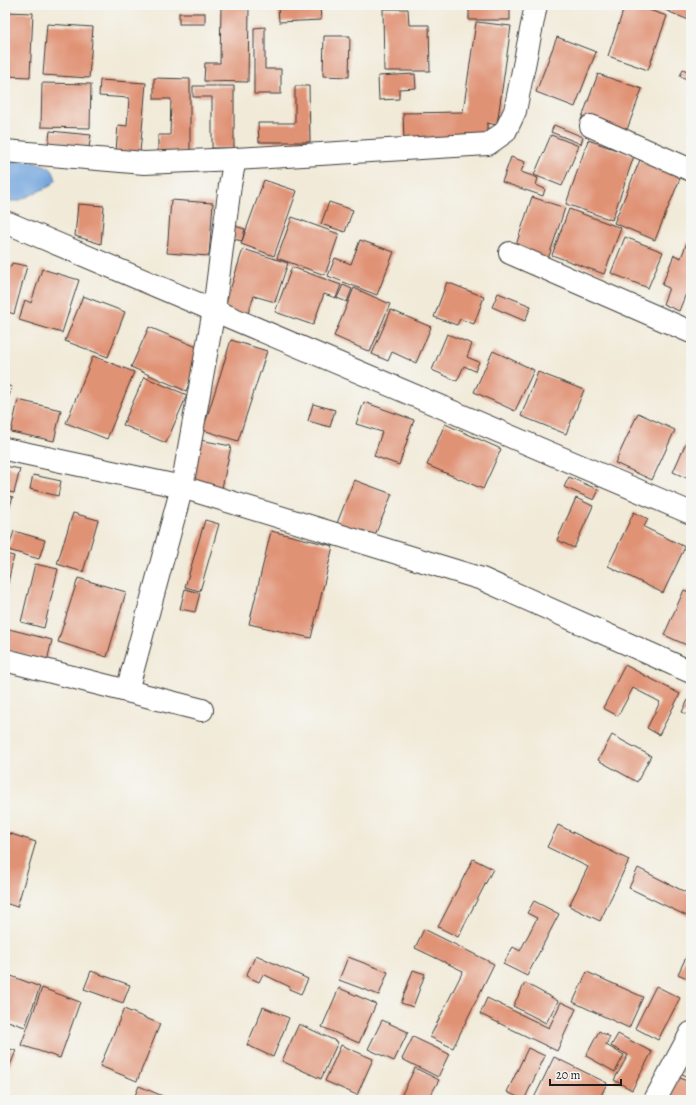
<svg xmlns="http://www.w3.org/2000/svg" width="696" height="1105" font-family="Alegreya,serif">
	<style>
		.water { fill: #72a5dd; stroke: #47607c }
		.building { fill: #e09275 }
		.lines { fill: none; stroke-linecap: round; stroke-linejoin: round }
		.minor-casing { stroke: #3c3b38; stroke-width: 24 }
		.minor { stroke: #fff; stroke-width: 22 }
	</style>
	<rect width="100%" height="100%" fill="#f6f6f2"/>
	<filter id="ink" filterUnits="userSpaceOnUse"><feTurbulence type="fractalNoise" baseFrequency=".025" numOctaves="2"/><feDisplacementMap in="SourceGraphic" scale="8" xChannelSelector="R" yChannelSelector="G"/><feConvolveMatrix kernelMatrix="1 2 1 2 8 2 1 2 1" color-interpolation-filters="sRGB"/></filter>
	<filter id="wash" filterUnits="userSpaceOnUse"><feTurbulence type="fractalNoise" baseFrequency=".012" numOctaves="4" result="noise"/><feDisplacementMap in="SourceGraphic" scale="16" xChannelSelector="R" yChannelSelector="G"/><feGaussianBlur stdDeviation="0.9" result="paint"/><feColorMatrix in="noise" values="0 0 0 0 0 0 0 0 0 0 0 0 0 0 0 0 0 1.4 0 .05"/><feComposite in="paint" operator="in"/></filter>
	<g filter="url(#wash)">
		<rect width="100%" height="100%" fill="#f1ead8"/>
		<!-- water -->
		<path class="water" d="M5 158C17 159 44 161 52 170 54 173 55 177 56 180L50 186 18 201H5Z"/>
		<g id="blocks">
			<!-- building -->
			<g class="building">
				<polygon points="278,5 320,5 321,20 279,22"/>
				<rect x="469" y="5" width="41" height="15"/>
				<polygon points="625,5 634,5 667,16 648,70 608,56"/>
				<polygon points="653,5 685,5 691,8 691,21"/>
				<polygon points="221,7 249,7 248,82 204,81 205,63 220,63"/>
				<polygon points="383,9 408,9 409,25 429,25 430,71 384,71"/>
				<polygon points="5,12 33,13 30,77 5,76"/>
				<rect x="179" y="13" width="26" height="11"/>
				<polygon points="476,22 511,26 497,125 487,123 487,141 404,142 403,113 463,112"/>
				<polygon points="47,24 93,27 89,78 43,75"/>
				<polygon points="265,27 265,69 281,69 281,94 254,94 254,28"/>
				<polygon points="324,36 350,36 349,77 323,76"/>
				<polygon points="557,37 596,52 575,107 536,92"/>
				<polygon points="691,67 691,81 680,76 683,69 689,72"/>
				<polygon points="415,74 416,88 399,89 399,99 379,100 378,76"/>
				<polygon points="598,74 642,89 625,135 581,120"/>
				<polygon points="154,78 190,79 190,153 158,152 158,135 170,135 171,99 154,99"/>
				<polygon points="100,80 146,83 140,153 116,152 118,125 127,126 129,98 99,96"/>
				<polygon points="42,83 91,84 90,128 41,127"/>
				<polygon points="193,86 234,86 234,148 212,148 212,97 193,97"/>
				<polygon points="295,86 309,86 310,142 259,142 258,123 295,123"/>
				<polygon points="554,125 583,137 581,144 551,132"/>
				<polygon points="50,131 91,135 88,153 48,148"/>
				<polygon points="551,135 579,146 562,186 534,175"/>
				<polygon points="588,140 634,156 612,220 566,204"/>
				<polygon points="511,157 525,162 521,172 538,178 536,185 545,189 543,196 502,182"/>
				<polygon points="640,160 681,176 655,240 614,223"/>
				<polygon points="264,180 297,191 274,256 241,244"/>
				<polygon points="532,197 565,208 548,259 515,248"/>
				<polygon points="171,200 213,203 209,256 167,253"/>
				<polygon points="329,202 353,210 345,232 321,224"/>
				<polygon points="78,204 104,206 101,244 75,236"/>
				<polygon points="569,209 621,228 604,274 552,255"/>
				<polygon points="292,217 339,234 325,275 277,258"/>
				<polygon points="228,224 245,229 242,241 225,237"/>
				<polygon points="625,237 663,252 648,288 611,273"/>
				<polygon points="360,240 394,252 377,295 328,276 335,258 351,264"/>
				<polygon points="687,242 691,243 691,281 679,311 663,304 669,288 662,285 674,255 681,258"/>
				<polygon points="243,249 288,263 275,302 254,296 247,316 224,309"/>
				<polygon points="12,263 27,266 14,314 5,311 5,265 11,267"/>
				<polygon points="292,267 341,285 336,298 324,294 313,325 275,312"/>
				<polygon points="42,269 79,280 62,333 19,320 25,300 31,303"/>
				<polygon points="447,282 484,297 474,324 460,319 457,325 434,317"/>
				<polygon points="343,285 352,289 347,302 337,298"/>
				<polygon points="354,288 390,304 370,352 334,336"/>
				<polygon points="498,293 531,306 525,321 492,307"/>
				<polygon points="83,296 125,312 108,357 65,341"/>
				<polygon points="391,310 431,327 416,363 392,352 388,361 372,354"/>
				<polygon points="149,327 204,350 186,391 131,367"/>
				<polygon points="447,334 472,344 467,357 479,362 475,371 464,366 457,381 432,370"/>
				<polygon points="231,340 267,351 238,441 203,430"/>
				<polygon points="493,351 534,370 515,411 474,392"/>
				<polygon points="93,356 134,372 107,439 66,423"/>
				<polygon points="538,372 584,390 566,434 521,416"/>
				<polygon points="144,377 187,395 166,443 123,425"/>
				<polygon points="5,385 12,387 5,408"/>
				<polygon points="18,400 61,410 54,441 11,432"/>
				<polygon points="364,402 414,420 399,465 374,456 382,432 356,424"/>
				<polygon points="313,404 335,410 330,427 308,421"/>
				<polygon points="638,413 675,430 652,480 615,463"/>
				<polygon points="445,424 501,449 483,489 427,465"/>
				<polygon points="689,436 691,437 691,480 673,472"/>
				<polygon points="200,440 231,446 222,488 192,481"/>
				<polygon points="5,466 20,469 14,493 5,491"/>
				<polygon points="33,475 61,481 58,496 30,489"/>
				<polygon points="569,477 599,490 594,500 564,487"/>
				<polygon points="354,480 392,494 373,540 336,526"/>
				<polygon points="5,495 13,497 5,521"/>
				<polygon points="576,498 593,506 574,548 557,540"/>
				<polygon points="634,512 648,519 644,527 685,547 663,593 608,566"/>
				<polygon points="73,513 98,520 83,572 57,564"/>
				<polygon points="205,520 219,524 200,591 185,587"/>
				<polygon points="14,531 45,540 39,559 8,550"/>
				<polygon points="271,531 333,546 311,638 249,624"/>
				<polygon points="5,554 14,556 6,591 5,591"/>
				<polygon points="35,564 58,569 44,628 21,622"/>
				<polygon points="78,578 126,592 107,657 58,642"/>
				<polygon points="185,589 200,593 195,612 180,609"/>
				<polygon points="684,590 691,593 691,647 664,635"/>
				<polygon points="5,628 52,640 47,661 5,649"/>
				<polygon points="625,665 680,694 659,735 647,728 660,702 633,688 618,716 603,708"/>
				<polygon points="691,694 691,716 682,712"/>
				<polygon points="612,735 651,756 637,782 598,760"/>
				<polygon points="558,825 629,860 600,921 569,906 588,867 547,847"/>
				<polygon points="8,833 36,842 17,907 5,903 5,843"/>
				<polygon points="473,859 493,869 458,937 438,927"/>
				<polygon points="638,868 691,895 691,918 629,888"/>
				<polygon points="534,901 559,914 527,976 503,964 513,947 520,951 537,918 527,913"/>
				<polygon points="424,929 494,964 453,1048 430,1037 463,971 415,948"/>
				<polygon points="691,947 691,980 678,974"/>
				<polygon points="256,955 308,979 301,994 289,989 290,987 263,974 259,982 246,976"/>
				<polygon points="348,957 388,972 379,995 339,980"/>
				<polygon points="413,970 425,974 413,1007 401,1003"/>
				<polygon points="91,971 130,985 123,1003 84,989"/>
				<polygon points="587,972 643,997 629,1028 573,1002"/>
				<polygon points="6,974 40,987 25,1027 5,1020 5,978"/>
				<polygon points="525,983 558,1001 546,1023 513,1006"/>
				<polygon points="656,986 680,998 658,1040 635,1028"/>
				<polygon points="42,988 80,1002 60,1058 21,1045"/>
				<polygon points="339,988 376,1004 359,1043 322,1027"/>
				<polygon points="487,998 549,1028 561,1002 576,1009 557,1051 480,1014"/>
				<polygon points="263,1007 289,1018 273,1057 247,1045"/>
				<polygon points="124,1009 160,1024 137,1081 100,1066"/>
				<polygon points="382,1020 408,1032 394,1061 368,1049"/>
				<polygon points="299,1024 338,1042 321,1079 282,1061"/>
				<polygon points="599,1031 610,1037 606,1045 624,1055 615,1072 586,1056"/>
				<polygon points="618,1034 652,1052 632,1090 614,1080 628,1055 611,1046"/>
				<polygon points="413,1037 449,1054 438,1077 402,1059"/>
				<polygon points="341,1045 373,1059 357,1095 325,1081"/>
				<polygon points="5,1047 16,1051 5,1077"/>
				<polygon points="528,1048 545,1056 524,1100 507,1092"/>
				<polygon points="691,1052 691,1078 680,1073"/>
				<polygon points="554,1057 607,1083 599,1100 533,1100"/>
				<polygon points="415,1068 439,1080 428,1100 399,1100"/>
				<polygon points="678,1077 691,1083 691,1100 668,1100"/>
				<polygon points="139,1086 172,1100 133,1100"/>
			</g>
		</g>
	</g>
	<g filter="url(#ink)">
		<use href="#blocks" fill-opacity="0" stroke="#3c3b38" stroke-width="1"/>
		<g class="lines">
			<defs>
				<g id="minor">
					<polyline points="591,126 691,170"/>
					<polyline points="5,151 144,163 235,159 488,144 505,132 515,111 536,5"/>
					<polyline points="8,223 691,513"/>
					<polyline points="510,253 691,332"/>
					<polyline points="5,449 182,487 482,579 691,672"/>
					<polyline points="5,660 202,710"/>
					<polyline points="127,691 182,487 214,310 230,185 235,159"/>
					<polyline points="655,1100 691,1033"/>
				</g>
			</defs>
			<!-- minor casing -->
			<use href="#minor" class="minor-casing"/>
			<!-- minor -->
			<use href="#minor" class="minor"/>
		</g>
	</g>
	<!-- margin -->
	<rect width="696" height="1105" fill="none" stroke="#f6f6f2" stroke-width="20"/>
	<!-- scale -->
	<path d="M550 1079v6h71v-6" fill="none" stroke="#1c1c1c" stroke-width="2"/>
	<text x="556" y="1079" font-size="12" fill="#1c1c1c" stroke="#f6f6f2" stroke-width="3" paint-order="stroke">20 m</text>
</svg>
